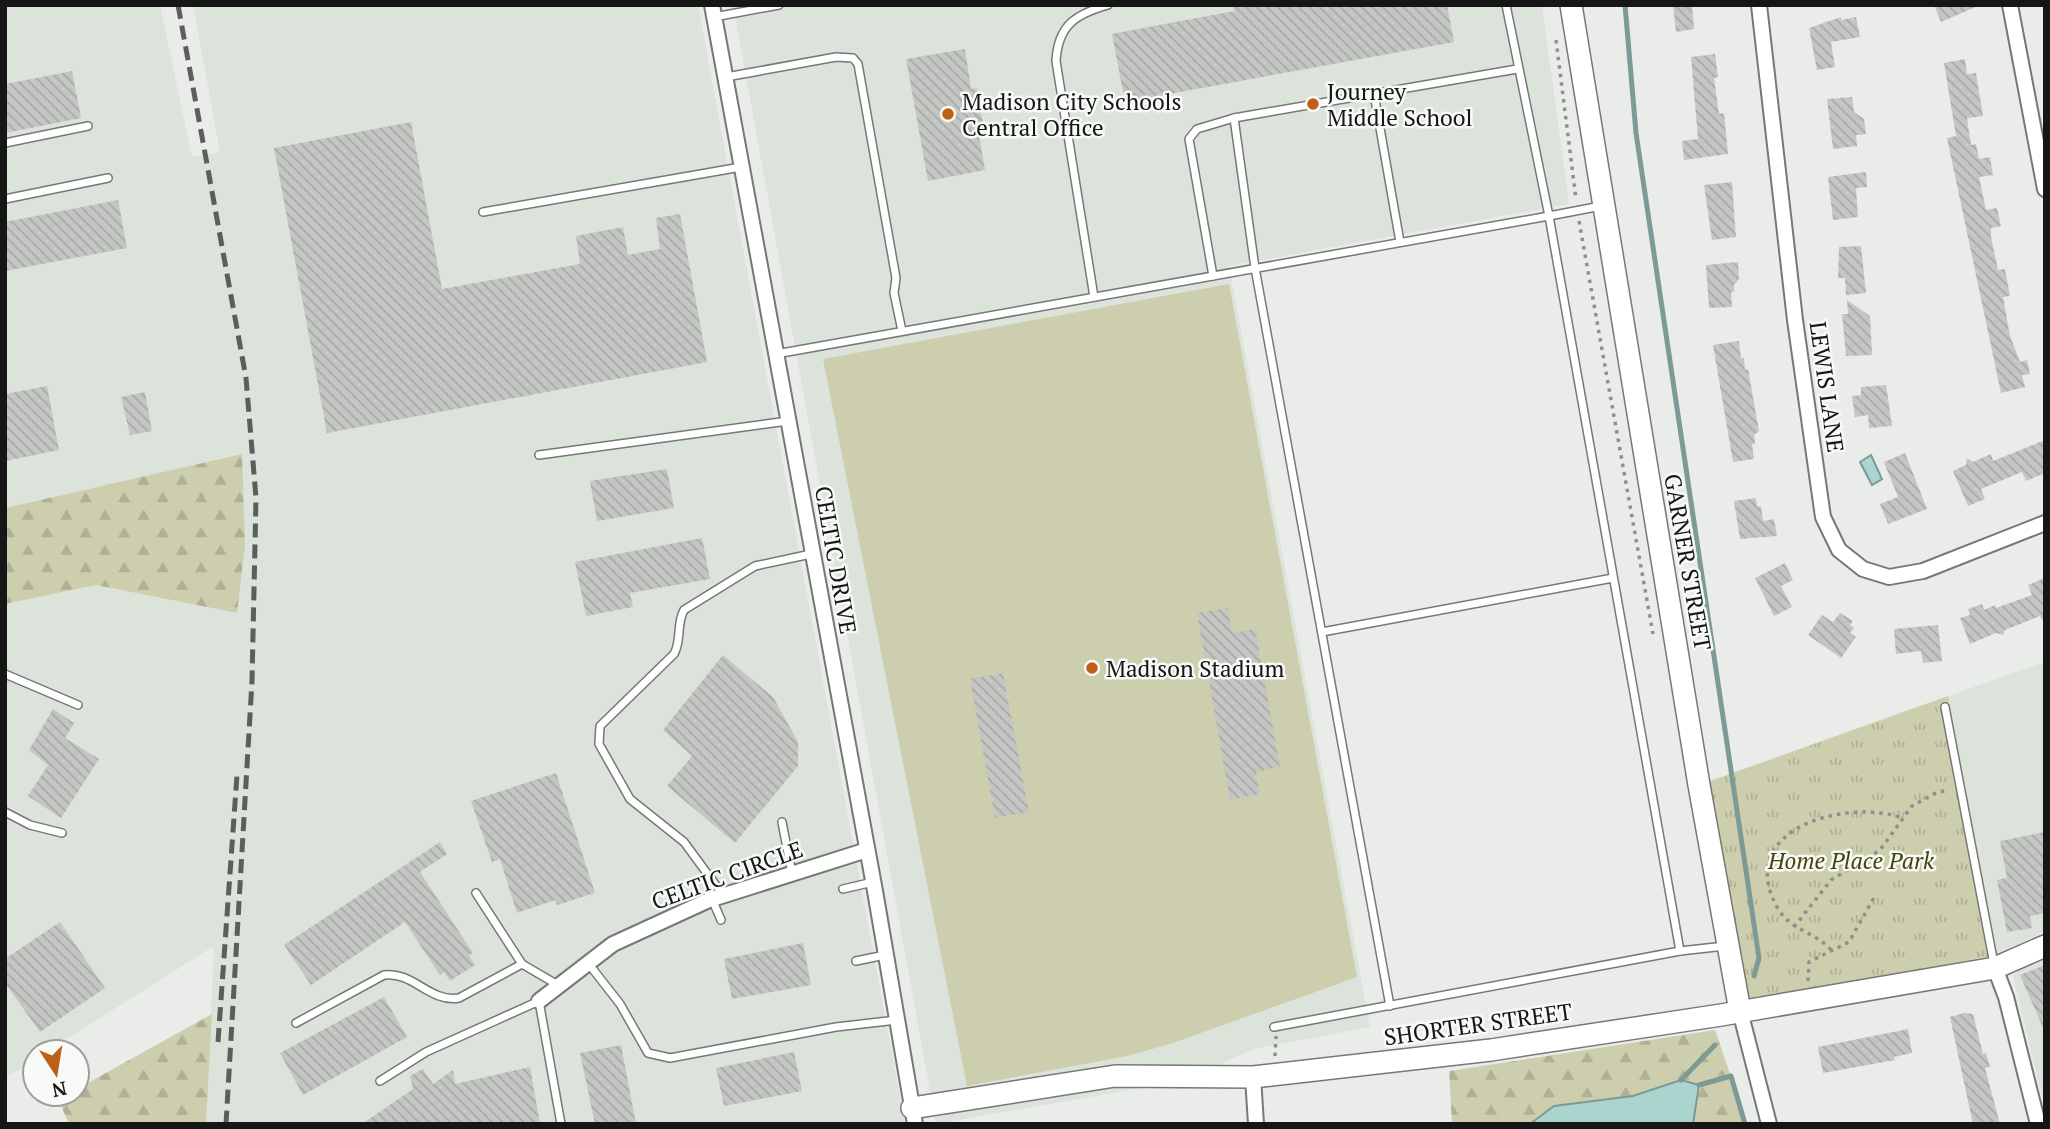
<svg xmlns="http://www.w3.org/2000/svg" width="2050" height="1129" font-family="'PT Serif',serif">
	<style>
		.built { fill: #dbe3db }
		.grass { fill: #cdcead }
		.forest { fill: url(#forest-firs) }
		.park { fill: url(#park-tufts) }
		.water { fill: #aad4cd; stroke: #7d9b96; stroke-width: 2 }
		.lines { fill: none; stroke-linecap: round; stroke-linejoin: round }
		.stream { stroke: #7d9b96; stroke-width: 5 }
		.building { fill: url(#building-back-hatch) }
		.lane-casing { stroke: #767876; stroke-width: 10 }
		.street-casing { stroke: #767876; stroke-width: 18 }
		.secondary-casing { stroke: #767876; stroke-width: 24 }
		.path { stroke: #8e908e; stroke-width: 3.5; stroke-dasharray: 3.5 5; stroke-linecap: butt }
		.lane { stroke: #fff; stroke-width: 7 }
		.street { stroke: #fff; stroke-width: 14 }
		.secondary { stroke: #fff; stroke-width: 21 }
		.rail { stroke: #5c5e5c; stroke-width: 5; stroke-dasharray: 14 7; stroke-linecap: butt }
		.poi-dot { fill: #be5f18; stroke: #f7faf7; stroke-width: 2.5 }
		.labels { text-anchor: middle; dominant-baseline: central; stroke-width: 5; stroke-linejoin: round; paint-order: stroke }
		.poi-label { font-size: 23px; fill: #151615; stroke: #f7faf7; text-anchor: start }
		.street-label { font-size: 23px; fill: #151615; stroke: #f7faf7 }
		.park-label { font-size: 23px; font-style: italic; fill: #454409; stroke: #f7faf7 }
	</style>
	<defs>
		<pattern id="forest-firs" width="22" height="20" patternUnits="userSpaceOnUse" patternTransform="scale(1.75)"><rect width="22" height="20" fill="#cdcead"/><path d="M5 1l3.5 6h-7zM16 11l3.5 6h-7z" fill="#afb094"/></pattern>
		<pattern id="park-tufts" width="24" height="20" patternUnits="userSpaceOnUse" patternTransform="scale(1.75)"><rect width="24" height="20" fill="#cdcead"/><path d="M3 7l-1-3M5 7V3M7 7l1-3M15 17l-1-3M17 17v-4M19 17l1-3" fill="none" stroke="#afb094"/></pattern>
		<pattern id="building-back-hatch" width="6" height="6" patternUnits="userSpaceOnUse" patternTransform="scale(1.75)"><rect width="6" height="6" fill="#c4c6c3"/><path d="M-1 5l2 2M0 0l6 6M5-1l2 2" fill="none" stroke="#a8a9a7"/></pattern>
	</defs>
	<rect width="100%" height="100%" fill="#eaecea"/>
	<!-- built -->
	<g class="built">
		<polygon points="5,5 160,5 192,157 220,152 193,5 698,5 905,1124 206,1124 214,946 46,1052 35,1052 35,1059 5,1078 5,604 96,585 236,613 242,454 5,508"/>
		<polygon points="733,5 1542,5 1569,204 1229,266 1370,1027 1253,1049 1186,1080 936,1124"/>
		<polygon points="2045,662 2045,931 1995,955 1948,696"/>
		<polygon points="2045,956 2045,1096 2042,1097 2013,976 2023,966"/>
	</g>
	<!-- grass -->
	<polygon class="grass" points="1229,284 1357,977 1170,1044 1127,1056 967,1086 823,359"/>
	<!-- forest -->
	<g class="forest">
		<polygon points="242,454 245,545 237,613 96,585 5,604 5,508"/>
		<polygon points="212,1014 206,1124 69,1124 58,1099 68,1094 77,1094 77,1089"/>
		<polygon points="1715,1030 1747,1124 1452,1124 1449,1071"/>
	</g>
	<!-- park -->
	<polygon class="park" points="1948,696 1995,955 1751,1003 1737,1001 1699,785"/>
	<!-- water -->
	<g class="water">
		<polygon points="1871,455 1882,479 1872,485 1860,462"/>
		<polygon points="1681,1080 1699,1085 1693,1124 1530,1124 1554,1106 1633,1096"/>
	</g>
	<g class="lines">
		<!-- stream -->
		<g class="stream">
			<polyline points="1625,5 1636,133 1759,958 1754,976"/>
			<polyline points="1681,1080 1715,1045"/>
			<polyline points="1699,1085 1731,1076 1745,1124"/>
		</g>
	</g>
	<!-- building -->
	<g class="building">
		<polygon points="1233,5 1447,5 1454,42 1125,102 1112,34 1234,11"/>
		<polygon points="1673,5 1692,5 1694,29 1676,32"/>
		<polygon points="1934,5 1980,5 1941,22"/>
		<polygon points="1841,17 1841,20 1856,17 1860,37 1831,42 1835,67 1817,70 1809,28"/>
		<polygon points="965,49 971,89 977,88 984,129 978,130 985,170 928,181 906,59"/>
		<polygon points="1715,54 1718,77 1714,78 1719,114 1724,113 1728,154 1684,160 1682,141 1698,139 1691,57"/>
		<polygon points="1965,59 1967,74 1976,73 1983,116 1967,118 1971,145 1976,144 1979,159 1990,157 1993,175 1979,177 1986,210 1997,208 2001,226 1991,228 1991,237 1998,270 2005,269 2010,296 2003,297 2010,336 2020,362 2027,360 2030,374 2022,375 2025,387 2001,393 1947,138 1956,136 1944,63"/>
		<polygon points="72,71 81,118 5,133 5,84"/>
		<polygon points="1852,97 1854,112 1864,119 1866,134 1856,135 1857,146 1833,149 1827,99"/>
		<polygon points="411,122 442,289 580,264 576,236 623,227 628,255 660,249 656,218 680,214 707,362 327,433 274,148"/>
		<polygon points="1866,172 1867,187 1856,188 1858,217 1833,220 1828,177"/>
		<polygon points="1732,182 1736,237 1712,240 1704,185"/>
		<polygon points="118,200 127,248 5,271 5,222"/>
		<polygon points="1861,246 1866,293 1846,295 1845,278 1838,278 1839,247"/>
		<polygon points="1738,262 1739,279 1734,285 1734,292 1731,292 1732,307 1709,308 1706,265"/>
		<polygon points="1847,300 1870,316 1872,355 1846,356 1842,314 1848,314"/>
		<polygon points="1739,341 1741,358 1744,358 1745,370 1748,369 1759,431 1754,435 1755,444 1752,444 1754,459 1733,462 1713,345"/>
		<polygon points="1886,385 1892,426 1869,428 1868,415 1855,417 1852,396 1861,395 1861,387"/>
		<polygon points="47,386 59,450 5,461 5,394"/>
		<polygon points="145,392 152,431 130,435 121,397"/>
		<polygon points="2045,440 2045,473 2026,481 2022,472 1981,489 1985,499 1968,506 1953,471 1966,465 1967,458 1973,462 1991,454 1993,461"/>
		<polygon points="1905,453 1927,509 1888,524 1880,504 1898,497 1884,462"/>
		<polygon points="667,469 674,508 597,521 590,481"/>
		<polygon points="1756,498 1757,507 1761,506 1763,521 1774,519 1777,536 1740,539 1734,501"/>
		<polygon points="702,538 710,579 630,593 633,607 586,616 575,562"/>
		<polygon points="1785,563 1793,580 1781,586 1792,607 1774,616 1755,578"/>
		<polygon points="2045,578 2045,625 2040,616 2005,630 2003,635 1996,633 1970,644 1960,618 1970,615 1968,609 1982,604 1984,610 1995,605 1996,608 2032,595 2028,585"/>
		<polygon points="1228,608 1232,633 1255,629 1280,767 1256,772 1260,794 1230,800 1197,613"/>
		<polygon points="1840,613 1853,621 1850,625 1854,628 1850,633 1856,637 1841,658 1808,635 1822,615 1833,622"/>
		<polygon points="1938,625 1942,661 1923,663 1921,651 1896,654 1894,629"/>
		<polygon points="723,655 773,697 798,742 798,766 735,843 667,786 692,756 663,730"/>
		<polygon points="1003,673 1029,812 995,818 970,679"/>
		<polygon points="53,709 74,723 65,738 99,759 61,818 28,796 48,765 29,750"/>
		<polygon points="556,773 595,893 557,905 555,900 517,913 500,859 492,862 471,801"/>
		<polygon points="2045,832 2045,913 2030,916 2032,928 2007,932 1997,880 2007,878 2000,841"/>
		<polygon points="440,842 447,854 420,872 473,953 469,955 475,965 450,981 444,972 440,975 405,922 311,985 284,945"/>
		<polygon points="60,922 105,988 40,1032 5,983 5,959"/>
		<polygon points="803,943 811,985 732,999 724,959"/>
		<polygon points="2045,965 2045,1030 2044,1030 2020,975"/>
		<polygon points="384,997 407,1037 303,1095 280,1053"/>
		<polygon points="1964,1013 1973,1014 1983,1054 1986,1053 1990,1067 1985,1068 2000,1124 1973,1124 1950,1017"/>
		<polygon points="1908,1029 1912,1053 1894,1057 1895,1060 1823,1073 1818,1047"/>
		<polygon points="621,1045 636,1124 595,1124 580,1053"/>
		<polygon points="794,1052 802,1091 724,1106 716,1068"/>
		<polygon points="530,1067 540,1124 362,1124 413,1089 410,1076 423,1069 433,1084 453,1070 455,1084"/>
	</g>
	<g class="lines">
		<defs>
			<g id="lane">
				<polyline points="1506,5 1549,216 1601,206"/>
				<polyline points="714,17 779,5"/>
				<polyline points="726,77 836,57 853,58 858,64 896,278 894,293 902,331"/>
				<polyline points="1374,94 1400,242"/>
				<polyline points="1234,118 1255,268 1390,1006"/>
				<polyline points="5,143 88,126"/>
				<polyline points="5,199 108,178"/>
				<polyline points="483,212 741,167"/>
				<polyline points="1213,276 1189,139 1197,129 1234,118 1517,69"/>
				<path d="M1094 297 1056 61C1058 25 1076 14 1108 5"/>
				<polyline points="776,354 1549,216 1680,951 1274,1027"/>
				<polyline points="539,455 788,421"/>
				<polyline points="1322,632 1613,578"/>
				<polyline points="5,674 78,705"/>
				<polyline points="1945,707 1994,964"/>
				<polyline points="5,812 30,825 62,833"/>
				<polyline points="782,822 792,874"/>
				<polyline points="843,889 873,882"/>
				<polyline points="476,893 522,964 558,985"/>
				<path d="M723 895 684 842 630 799 599 744 600 726 674 654C682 640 676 624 684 610L755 566 811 554"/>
				<polyline points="712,899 721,920"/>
				<polyline points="1680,951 1725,946"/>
				<polyline points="856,961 885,955"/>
				<polyline points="588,963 620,1004 648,1053 670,1058 836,1027 897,1020"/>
				<path d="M296 1023 384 975C413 971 430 1003 459 998L522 964"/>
				<polyline points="380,1081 426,1052 539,1001 561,1124"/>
			</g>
			<g id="street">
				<polyline points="712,5 875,891 915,1124"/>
				<polyline points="1759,5 1795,320 1823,517 1839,550 1863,569 1889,577 1923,571 2045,523"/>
				<polyline points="2010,5 2045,189"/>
				<polyline points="1995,968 2006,997 2038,1124"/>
				<polyline points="539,1001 613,944 709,900 867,850"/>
				<polyline points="1740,1011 1769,1124"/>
				<polyline points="1253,1077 1256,1124"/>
			</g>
			<g id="secondary">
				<polyline points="1571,5 1699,785 1740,1011"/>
				<polyline points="912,1108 1115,1076 1253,1077 1491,1050 1721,1015 1995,968 2045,946"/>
			</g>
		</defs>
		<!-- lane casing -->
		<use href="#lane" class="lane-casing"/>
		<!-- street casing -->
		<use href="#street" class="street-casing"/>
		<!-- secondary casing -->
		<use href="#secondary" class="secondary-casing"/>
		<!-- path -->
		<g class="path">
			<polyline points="1556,40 1576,199"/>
			<polyline points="1579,221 1653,634"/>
			<polyline points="1794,927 1831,880 1880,850 1912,806 1936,793 1948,790"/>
			<path d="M1831 950C1816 932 1790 931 1777 907 1734 829 1845 798 1903 818"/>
			<polyline points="1808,981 1809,962 1849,942 1876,894"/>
			<polyline points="1275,1056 1276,1036"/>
		</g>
		<!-- lane -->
		<use href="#lane" class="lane"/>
		<!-- street -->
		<use href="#street" class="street"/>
		<!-- secondary -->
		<use href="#secondary" class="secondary"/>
		<!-- rail -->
		<g class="rail">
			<polyline points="178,5 246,378 256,498 252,681 226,1124"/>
			<polyline points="218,1042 237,775"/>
		</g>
	</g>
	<!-- markers -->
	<g class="poi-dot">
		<circle cx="1313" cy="104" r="7"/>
		<circle cx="948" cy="114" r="7"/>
		<circle cx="1092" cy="668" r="7"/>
	</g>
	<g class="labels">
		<!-- poi labels -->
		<g class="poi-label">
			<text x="1327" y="91">Journey<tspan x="1327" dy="26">Middle School</tspan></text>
			<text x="962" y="101">Madison City Schools<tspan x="962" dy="26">Central Office</tspan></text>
			<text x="1106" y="668">Madison Stadium</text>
		</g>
		<!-- street labels -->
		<g class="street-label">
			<text transform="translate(1827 387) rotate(82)">LEWIS LANE</text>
			<text transform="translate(836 560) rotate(80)">CELTIC DRIVE</text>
			<text transform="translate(1688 562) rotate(80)">GARNER STREET</text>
			<text transform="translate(727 875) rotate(-20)">CELTIC CIRCLE</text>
			<text transform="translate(1478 1024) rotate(-8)">SHORTER STREET</text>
		</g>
		<!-- park labels -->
		<g class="park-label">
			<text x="1851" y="860">Home Place Park</text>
		</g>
	</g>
	<!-- border -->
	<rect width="2050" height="1129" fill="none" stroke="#151615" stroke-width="14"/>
	<!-- north arrow -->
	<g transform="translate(56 1073) rotate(168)"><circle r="33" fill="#f7faf7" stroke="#9d9f9d" stroke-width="2"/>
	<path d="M0-5L12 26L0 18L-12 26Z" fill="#be5f18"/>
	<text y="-10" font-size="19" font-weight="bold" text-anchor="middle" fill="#151615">N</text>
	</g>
</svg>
